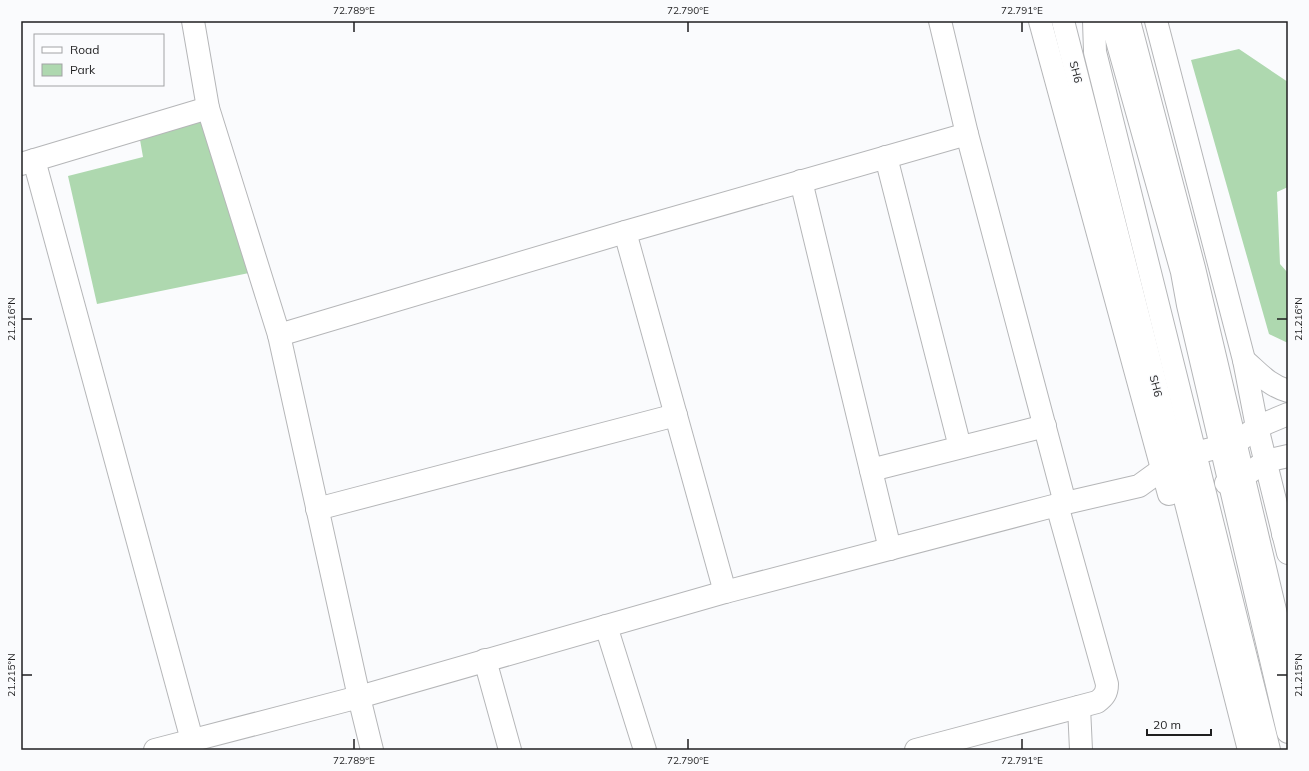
<svg xmlns="http://www.w3.org/2000/svg" width="1309" height="771" font-family="Mulish,sans-serif">
	<style>
		.green { fill: #aed8af }
		.lines { fill: none; stroke-linecap: round; stroke-linejoin: round }
		.street-casing { stroke: #b5b6b8; stroke-width: 24 }
		.secondary-casing { stroke: #b5b6b8; stroke-width: 24 }
		.primary-casing { stroke: #b5b6b8; stroke-width: 24 }
		.street { stroke: #fff; stroke-width: 22 }
		.secondary { stroke: #fff; stroke-width: 22 }
		.primary { stroke: #fff; stroke-width: 22 }
		.ticks { fill: none; stroke: #1f1f20; stroke-width: 1.5 }
		.labels { text-anchor: middle; dominant-baseline: central; stroke-width: 3; stroke-linejoin: round; paint-order: stroke }
		.street-label { font-size: 11px; fill: #1f1f20; stroke: #fafbfd }
		.neatline { fill: none; stroke: #1f1f20; stroke-width: 1.5 }
		.ticks-label { font-size: 10px; text-anchor: middle; fill: #1f1f20 }
	</style>
	<rect width="100%" height="100%" fill="#fafbfd"/>
	<!-- green -->
	<g class="green">
		<polygon points="1239,49 1288,82 1288,187 1277,192 1280,264 1288,273 1288,343 1269,334 1191,60"/>
		<polygon points="205,114 249,273 97,304 68,176 143,157 139,134"/>
	</g>
	<g class="lines">
		<defs>
			<g id="street">
				<polyline points="193,21 208,108 279,335 359,697 372,750"/>
				<polyline points="940,21 967,134 1065,503"/>
				<polyline points="886,157 960,447"/>
				<polyline points="34,160 192,740"/>
				<polyline points="21,164 208,108"/>
				<polyline points="801,181 890,549"/>
				<polyline points="625,232 725,592"/>
				<polyline points="279,335 625,232 967,134"/>
				<polyline points="1257,427 1288,553"/>
				<polyline points="871,470 1045,426"/>
				<polyline points="317,509 676,415"/>
				<polyline points="606,626 645,750"/>
				<polyline points="485,660 510,750"/>
				<polyline points="1079,707 1081,750"/>
				<path d="M916 750 1097 702C1104 697 1107 693 1107 684L1057 505"/>
			</g>
			<g id="secondary">
				<polyline points="1040,21 1169,494"/>
				<polyline points="1094,21 1095,52 1269,750"/>
				<polyline points="1108,21 1116,37 1182,272 1188,305 1288,732"/>
				<polyline points="1156,21 1244,360 1257,427"/>
				<path d="M1244 360C1259 373 1268 385 1288 391"/>
				<polyline points="1226,483 1244,476 1266,461 1288,456"/>
				<polyline points="1283,534 1288,514"/>
				<polyline points="155,750 359,697 725,592 1057,505 1139,486 1175,460 1195,453 1236,443 1257,427 1288,414"/>
			</g>
			<g id="primary">
				<polyline points="1063,21 1249,750"/>
				<polyline points="1129,21 1194,268 1288,665"/>
			</g>
		</defs>
		<!-- street casing -->
		<use href="#street" class="street-casing"/>
		<!-- secondary casing -->
		<use href="#secondary" class="secondary-casing"/>
		<!-- primary casing -->
		<use href="#primary" class="primary-casing"/>
		<!-- street -->
		<use href="#street" class="street"/>
		<!-- secondary -->
		<use href="#secondary" class="secondary"/>
		<!-- primary -->
		<use href="#primary" class="primary"/>
	</g>
	<!-- ticks -->
	<path class="ticks" d="M354 22V32M688 22V32M1022 22V32M22 319H32M1277 319H1287M22 675H32M1277 675H1287M354 739V749M688 739V749M1022 739V749"/>
	<g class="labels">
		<!-- street labels -->
		<g class="street-label">
			<text transform="translate(1076 72) rotate(76)">SH6</text>
			<text transform="translate(1156 386) rotate(76)">SH6</text>
		</g>
	</g>
	<!-- border -->
	<rect width="1309" height="771" fill="none" stroke="#fafbfd" stroke-width="44"/>
	<!-- legend -->
	<rect x="34" y="34" width="130" height="52" fill="#fafbfd" stroke="#a2a3a5"/>
	<rect x="42" y="47" width="20" height="6" fill="#ffffff" stroke="#a2a3a5"/>
	<text x="70" y="54" font-size="12" fill="#1f1f20">Road</text>
	<rect x="42" y="64" width="20" height="12" fill="#aed8af" stroke="#a2a3a5"/>
	<text x="70" y="74" font-size="12" fill="#1f1f20">Park</text>
	<!-- scale -->
	<path d="M1147 729v6h64v-6" fill="none" stroke="#1f1f20" stroke-width="2"/>
	<text x="1153" y="729" font-size="12" fill="#1f1f20" stroke="#fafbfd" stroke-width="3" paint-order="stroke">20 m</text>
	<rect x="22" y="22" width="1265" height="727" class="neatline"/>
	<g class="ticks-label">
		<text x="354" y="14">72.789°E</text>
		<text x="688" y="14">72.790°E</text>
		<text x="1022" y="14">72.791°E</text>
		<text transform="translate(11 319) rotate(-90)" y="4">21.216°N</text>
		<text transform="translate(1298 319) rotate(-90)" y="4">21.216°N</text>
		<text transform="translate(11 675) rotate(-90)" y="4">21.215°N</text>
		<text transform="translate(1298 675) rotate(-90)" y="4">21.215°N</text>
		<text x="354" y="764">72.789°E</text>
		<text x="688" y="764">72.790°E</text>
		<text x="1022" y="764">72.791°E</text>
	</g>
</svg>
